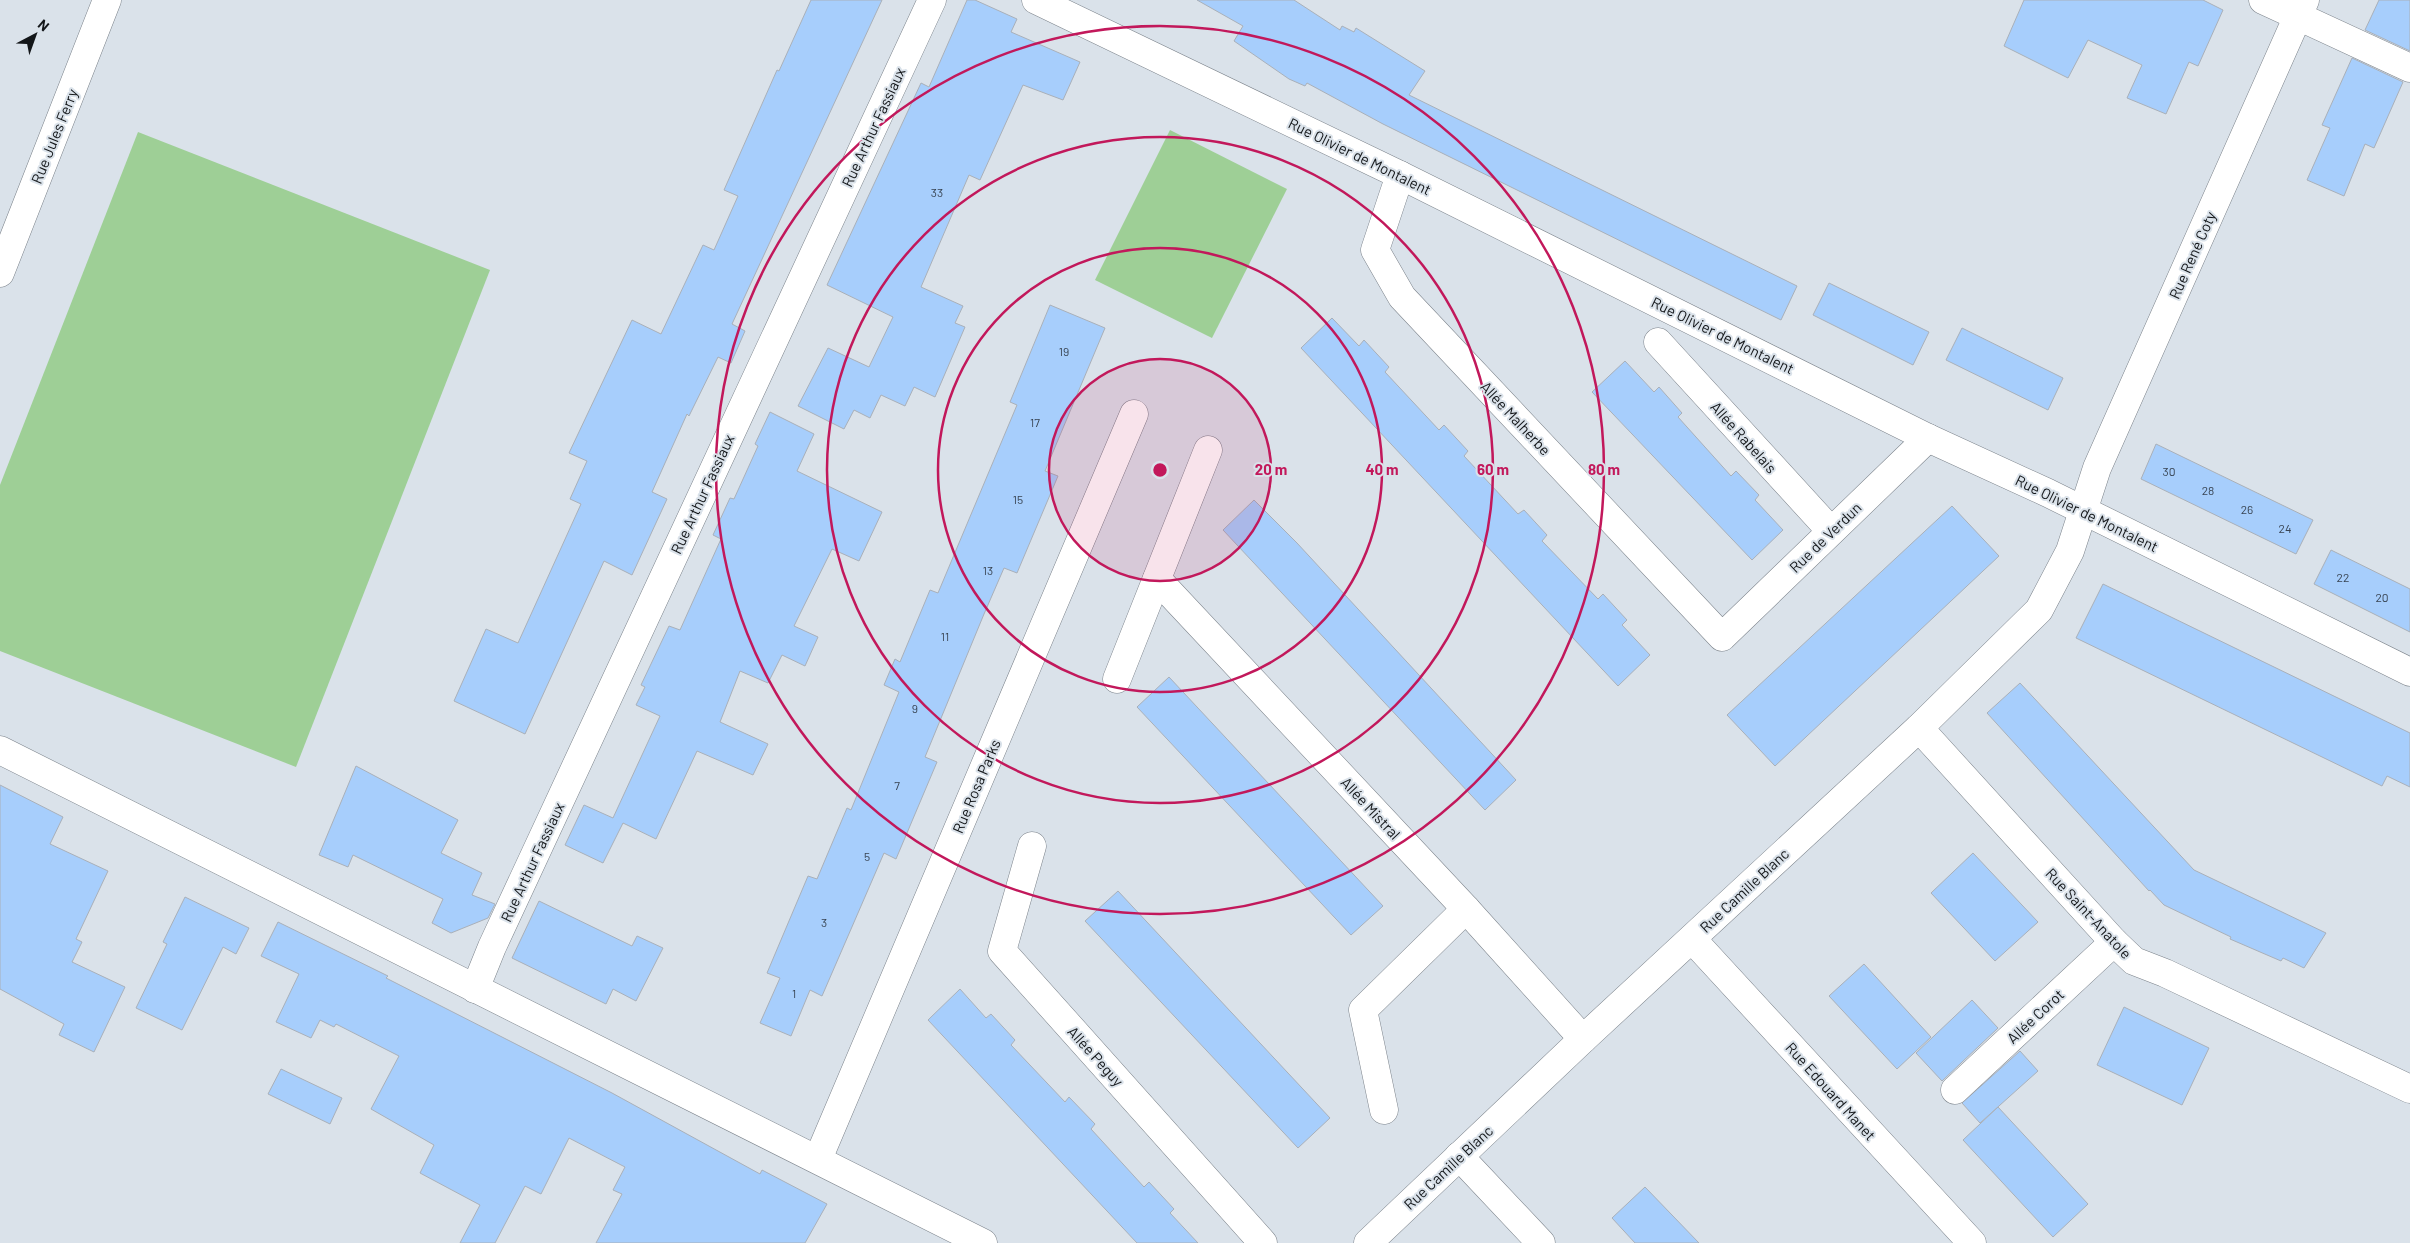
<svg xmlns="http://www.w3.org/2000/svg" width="2410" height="1243" font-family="Barlow,sans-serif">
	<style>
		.green { fill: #9ecf96 }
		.building { fill: #a7cefc; stroke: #a9b0b9 }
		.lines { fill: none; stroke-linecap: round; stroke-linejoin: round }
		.minor-casing { stroke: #7c838b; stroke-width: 29 }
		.minor { stroke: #fff; stroke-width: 28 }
		.ring { fill: none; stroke: #c2185b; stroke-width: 2.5 }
		.labels { text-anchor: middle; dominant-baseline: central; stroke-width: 4; stroke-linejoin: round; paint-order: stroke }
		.number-label { font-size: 12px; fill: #384452 }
		.street-label { font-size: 15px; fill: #131619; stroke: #dae2ea }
		.centre { fill: #c2185b; stroke: #dae2ea; stroke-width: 2.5 }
		.ring-label { font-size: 15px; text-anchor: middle; font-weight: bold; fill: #c2185b; stroke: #dae2ea; stroke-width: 4; stroke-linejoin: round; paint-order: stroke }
	</style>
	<rect width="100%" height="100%" fill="#dae2ea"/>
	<!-- green -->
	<g class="green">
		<polygon points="1170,130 1287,189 1212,338 1095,280"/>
		<polygon points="138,132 490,270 296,767 0,651 0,485"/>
	</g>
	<!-- building -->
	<g class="building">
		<polygon points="811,0 882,0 732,324 745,331 731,363 718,357 689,416 687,414 652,492 667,499 632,575 604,561 525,734 454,701 486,629 518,643 581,504 570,499 587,461 569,453 632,320 661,334 703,245 714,250 738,196 724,190 777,70 779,71"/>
		<polygon points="967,0 975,0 1017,19 1011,32 1080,62 1063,100 1023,85 980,180 969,175 921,287 963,306 955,323 965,327 935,397 914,387 905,406 881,395 870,418 854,410 844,429 798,406 828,348 869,367 893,317 827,285 921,83 929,87"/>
		<polygon points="1197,0 1294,0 1340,30 1342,26 1354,32 1356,28 1425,71 1409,95 1797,286 1781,320 1383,124 1307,83 1305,86 1289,79 1234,41 1243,26"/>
		<polygon points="2024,0 2203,0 2223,10 2198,66 2189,62 2166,114 2127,98 2142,65 2088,40 2068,78 2004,46"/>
		<polygon points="2379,0 2410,0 2410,51 2365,30"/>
		<polygon points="2352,58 2403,82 2374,148 2365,144 2344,196 2307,180 2330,128 2322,125"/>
		<polygon points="1829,283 1929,332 1913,365 1813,315"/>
		<polygon points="1050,305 1105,328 1045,471 1058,476 1017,573 1004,568 984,614 925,757 937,762 896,859 884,853 822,996 810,990 791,1036 760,1023 780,978 767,973 808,876 817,879 847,808 851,810 899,692 884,685 895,659 900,662 930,590 938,593 1017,405 1010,402"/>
		<polygon points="1332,318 1359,346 1364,340 1389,367 1385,372 1439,430 1444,425 1468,451 1464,456 1518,514 1524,510 1547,535 1542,541 1598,599 1603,594 1627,620 1622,625 1650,655 1618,686 1301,348"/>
		<polygon points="1962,328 2063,378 2048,410 1946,360"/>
		<polygon points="1625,361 1654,392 1659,387 1682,413 1678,417 1731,476 1736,471 1759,495 1755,500 1783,530 1752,560 1592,392"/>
		<polygon points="770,412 814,434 797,471 882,512 859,561 832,549 794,626 818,637 805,666 782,655 768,683 740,671 720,722 768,744 753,775 697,751 656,839 623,823 603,863 565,845 584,805 613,818 660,716 636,705 645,687 641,685 669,626 680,630 721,539 713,535 730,498 734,499 758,446 755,444"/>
		<polygon points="2156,444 2313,520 2296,554 2141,479"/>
		<polygon points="1254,500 1297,543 1516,780 1485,810 1223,530"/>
		<polygon points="1952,506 1999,556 1775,766 1727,715"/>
		<polygon points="2331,550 2410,589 2410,632 2314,584"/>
		<polygon points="2103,584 2410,733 2410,787 2387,776 2382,786 2076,638"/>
		<polygon points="1169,677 1383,906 1351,935 1137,707"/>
		<polygon points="2020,683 2194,870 2326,933 2304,968 2283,958 2281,961 2230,939 2231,937 2164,905 2150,890 2149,891 1987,713"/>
		<polygon points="356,766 458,820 441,853 482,873 472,895 495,904 488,918 451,933 432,923 443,899 353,855 348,867 319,855"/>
		<polygon points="0,785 63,817 50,844 108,871 76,939 82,942 72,962 125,987 94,1052 59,1035 64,1024 0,989"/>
		<polygon points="1973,853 2038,922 1995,961 1931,893"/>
		<polygon points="1118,891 1330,1118 1298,1148 1085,921"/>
		<polygon points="185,897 249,928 236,954 223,947 182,1030 136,1008 167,944 163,942"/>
		<polygon points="539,901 632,946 637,936 663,948 636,1001 613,989 606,1004 512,958"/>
		<polygon points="278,922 388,976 386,978 612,1093 760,1174 762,1170 827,1204 805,1243 596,1243 622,1194 613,1190 625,1167 569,1138 541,1194 525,1186 495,1243 460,1243 480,1205 420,1173 434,1145 371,1109 399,1056 336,1024 334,1027 320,1020 311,1038 276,1022 299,974 261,956"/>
		<polygon points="1864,964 1931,1037 1897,1069 1829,996"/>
		<polygon points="960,989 986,1018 991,1014 1015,1040 1011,1045 1065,1102 1069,1097 1095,1124 1091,1129 1144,1187 1149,1182 1174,1209 1170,1213 1198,1243 1137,1243 928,1020"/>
		<polygon points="1972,1000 1998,1028 1942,1081 1916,1053"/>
		<polygon points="2124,1007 2209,1048 2182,1105 2097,1065"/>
		<polygon points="2020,1051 2038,1071 1980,1123 1962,1103"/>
		<polygon points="281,1069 342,1098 330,1124 268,1094"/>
		<polygon points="1998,1107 2088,1204 2053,1237 1963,1140"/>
		<polygon points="1645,1187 1699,1243 1635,1243 1612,1218"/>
	</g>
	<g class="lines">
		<defs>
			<g id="minor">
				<polyline points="1036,0 1400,175 1928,438 2048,493 2410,672"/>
				<polyline points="2263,0 2410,68"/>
				<polyline points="1400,175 1375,250 1402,297 1722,637 1928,438"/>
				<polyline points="0,273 107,0"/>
				<polyline points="1658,342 1831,531"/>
				<polyline points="1157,579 1466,909 1583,1039"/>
				<polyline points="1117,679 1208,450"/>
				<polyline points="1919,728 2114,942 2134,961 2165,973 2410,1089"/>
				<polyline points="0,750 983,1243"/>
				<polyline points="1032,846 1002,951 1263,1243"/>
				<polyline points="1692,939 1972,1243"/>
				<polyline points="475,989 492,947 932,0"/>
				<polyline points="1955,1090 2114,942"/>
				<polyline points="1384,1110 1363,1010 1466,909"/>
				<polyline points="1459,1156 1541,1243"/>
				<polyline points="818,1159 1134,414"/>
				<polyline points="1368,1243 1583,1039 1919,728 2039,610 2070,551 2097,468 2305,0"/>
			</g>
		</defs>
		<!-- minor casing -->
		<use href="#minor" class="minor-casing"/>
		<!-- minor -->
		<use href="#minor" class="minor"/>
	</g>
	<!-- distance rings -->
	<circle cx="1160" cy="470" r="111" fill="#c2185b" fill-opacity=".12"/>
	<g class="ring">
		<circle cx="1160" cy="470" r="111"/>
		<circle cx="1160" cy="470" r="222"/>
		<circle cx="1160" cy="470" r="333"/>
		<circle cx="1160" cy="470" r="444"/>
	</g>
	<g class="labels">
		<!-- number labels -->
		<g class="number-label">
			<text x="937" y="192">33</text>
			<text x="1064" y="351">19</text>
			<text x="1035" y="422">17</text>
			<text x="2169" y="471">30</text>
			<text x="2208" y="490">28</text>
			<text x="1018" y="499">15</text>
			<text x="2247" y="509">26</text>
			<text x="2285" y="528">24</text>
			<text x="988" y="570">13</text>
			<text x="2343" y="577">22</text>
			<text x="2382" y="597">20</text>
			<text x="945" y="636">11</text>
			<text x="915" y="708">9</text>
			<text x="897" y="785">7</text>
			<text x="867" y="856">5</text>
			<text x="824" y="922">3</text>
			<text x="794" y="993">1</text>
		</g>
		<!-- street labels -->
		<g class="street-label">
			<text transform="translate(873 127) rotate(-65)">Rue Arthur Fassiaux</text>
			<text transform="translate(54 136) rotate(-68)">Rue Jules Ferry</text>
			<text transform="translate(1360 156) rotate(26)">Rue Olivier de Montalent</text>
			<text transform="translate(2192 255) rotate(-66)">Rue René Coty</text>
			<text transform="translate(1723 335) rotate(26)">Rue Olivier de Montalent</text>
			<text transform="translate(1516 418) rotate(47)">Allée Malherbe</text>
			<text transform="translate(1744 437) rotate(48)">Allée Rabelais</text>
			<text transform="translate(702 494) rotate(-65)">Rue Arthur Fassiaux</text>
			<text transform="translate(2087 513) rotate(26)">Rue Olivier de Montalent</text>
			<text transform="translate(1825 537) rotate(-44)">Rue de Verdun</text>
			<text transform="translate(976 786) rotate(-67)">Rue Rosa Parks</text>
			<text transform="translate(1371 808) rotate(47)">Allée Mistral</text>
			<text transform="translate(532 862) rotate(-65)">Rue Arthur Fassiaux</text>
			<text transform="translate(1744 890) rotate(-43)">Rue Camille Blanc</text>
			<text transform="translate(2089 913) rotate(47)">Rue Saint-Anatole</text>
			<text transform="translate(2035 1016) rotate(-43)">Allée Corot</text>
			<text transform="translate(1096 1056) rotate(48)">Allée Peguy</text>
			<text transform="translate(1831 1091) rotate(48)">Rue Edouard Manet</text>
			<text transform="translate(1448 1167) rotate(-43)">Rue Camille Blanc</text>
		</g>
	</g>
	<circle cx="1160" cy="470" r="8" class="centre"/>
	<g class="ring-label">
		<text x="1271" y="475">20 m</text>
		<text x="1382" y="475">40 m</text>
		<text x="1493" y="475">60 m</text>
		<text x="1604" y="475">80 m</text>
	</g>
	<!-- north arrow -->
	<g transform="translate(35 35) rotate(41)" stroke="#dae2ea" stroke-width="4" paint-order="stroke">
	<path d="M0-4L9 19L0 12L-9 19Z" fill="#131619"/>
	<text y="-8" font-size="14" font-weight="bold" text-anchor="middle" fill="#131619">N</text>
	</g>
</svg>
